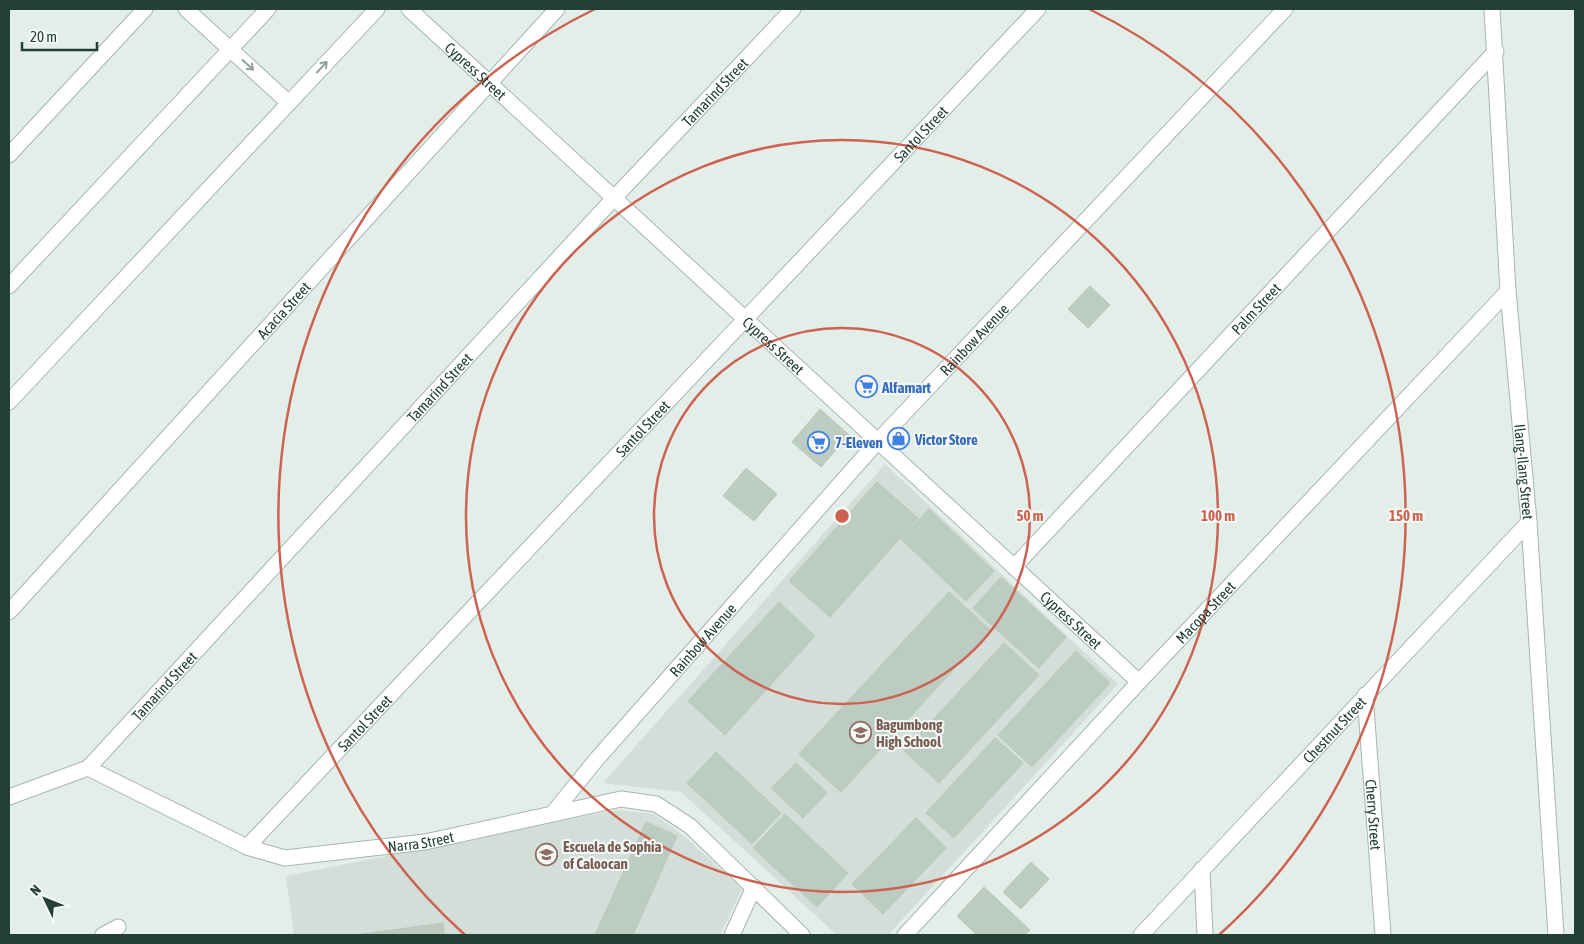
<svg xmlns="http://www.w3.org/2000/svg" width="1584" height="944" font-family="'Asap Condensed',sans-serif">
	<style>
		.built { fill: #d2ded7 }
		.building { fill: #bcccc3; stroke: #b6c8be }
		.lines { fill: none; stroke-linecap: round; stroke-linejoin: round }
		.minor-casing { stroke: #a6b6ae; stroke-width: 17 }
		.minor { stroke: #fff; stroke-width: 15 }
		.oneway { stroke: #90a09a }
		.ring { fill: none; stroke: #cd6251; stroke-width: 2.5 }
		.labels { text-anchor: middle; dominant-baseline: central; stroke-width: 4; stroke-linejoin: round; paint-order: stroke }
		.street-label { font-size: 15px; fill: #224034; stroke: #f5faf7 }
		.shop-label { font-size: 15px; font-weight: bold; fill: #366cbe; stroke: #f5faf7; text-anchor: start }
		.education-label { font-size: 15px; font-weight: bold; fill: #785e54; stroke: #f5faf7; text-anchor: start }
		.centre { fill: #cd6251; stroke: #f5faf7; stroke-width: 2.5 }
		.ring-label { font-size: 15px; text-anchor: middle; font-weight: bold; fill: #cd6251; stroke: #f5faf7; stroke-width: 4; stroke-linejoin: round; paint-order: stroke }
	</style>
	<rect width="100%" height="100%" fill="#e4eee8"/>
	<!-- built -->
	<g class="built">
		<polygon points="885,464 1118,684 888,935 837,935 681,792 603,783"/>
		<polygon points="617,810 653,814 683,835 742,889 720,935 294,935 286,876"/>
	</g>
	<!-- building -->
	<g class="building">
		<polygon points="1090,286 1110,305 1088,328 1068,309"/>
		<polygon points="820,409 849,435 821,467 792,442"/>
		<polygon points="746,468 777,494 754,521 723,496"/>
		<polygon points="877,482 918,518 830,617 789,581"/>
		<polygon points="929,509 994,571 966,601 901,539"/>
		<polygon points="1001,577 1066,637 1039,668 973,608"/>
		<polygon points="949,592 990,630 841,792 799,754"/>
		<polygon points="779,602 815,636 725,735 688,701"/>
		<polygon points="1004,643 1039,675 939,783 904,751"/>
		<polygon points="1076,651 1110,683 1032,767 998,735"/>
		<polygon points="995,738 1023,763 954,838 926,813"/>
		<polygon points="716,752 781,813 752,844 687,783"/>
		<polygon points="796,763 827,793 803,818 771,788"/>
		<polygon points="785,814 848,873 817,907 753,848"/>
		<polygon points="916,818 946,848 883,914 852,884"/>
		<polygon points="646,822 677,836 633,935 595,935"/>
		<polygon points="1031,862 1049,879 1021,909 1003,892"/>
		<polygon points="984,887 1030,930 1025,935 977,935 957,916"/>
		<polygon points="443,923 444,935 356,935"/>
	</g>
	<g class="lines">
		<defs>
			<g id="minor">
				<polyline points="186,9 289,103"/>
				<path id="s1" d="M409 9 1139 682"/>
				<path id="s2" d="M1492 9 1508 291 1529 522 1556 935"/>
				<polyline points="9,155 145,9"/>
				<polyline points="9,286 268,9"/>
				<polyline points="9,402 377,9"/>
				<path id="s3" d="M1014 567 1496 51"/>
				<path id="s4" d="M9 612 557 9"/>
				<path id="s5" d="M1365 695 1383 935"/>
				<path id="s6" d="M88 768 614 198 793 9"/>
				<path id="s7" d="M9 797 88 768 247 847 285 858 425 842 621 799 656 804 690 826 802 935"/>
				<path id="s8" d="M553 813 596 760 878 441 1285 9"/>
				<path id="s9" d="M247 847 1038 9"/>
				<polyline points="1202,869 1205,935"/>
				<polyline points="103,935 118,927"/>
				<polyline points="732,935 754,887"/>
				<path id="s10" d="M905 935 1139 682 1508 291"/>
				<path id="s11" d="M1141 935 1529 522"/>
			</g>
		</defs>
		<!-- minor casing -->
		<use href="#minor" class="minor-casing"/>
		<!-- minor -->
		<use href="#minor" class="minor"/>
	</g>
	<!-- one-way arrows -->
	<defs><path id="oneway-shaft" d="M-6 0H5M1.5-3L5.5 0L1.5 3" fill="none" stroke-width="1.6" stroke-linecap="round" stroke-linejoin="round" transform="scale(1.25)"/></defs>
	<g class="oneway">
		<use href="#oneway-shaft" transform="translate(248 65) rotate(42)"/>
		<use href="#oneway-shaft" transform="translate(322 67) rotate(-47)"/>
	</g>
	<!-- distance rings -->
	<g class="ring">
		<circle cx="842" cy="516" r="188"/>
		<circle cx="842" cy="516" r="376"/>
		<path d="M465 935A564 564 0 0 1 595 9M1089 9A564 564 0 0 1 1219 935"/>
	</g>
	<!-- icons -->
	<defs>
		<symbol id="supermarket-ring" viewBox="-11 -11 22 22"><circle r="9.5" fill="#f5faf7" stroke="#3f7fe0" stroke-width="1.5"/><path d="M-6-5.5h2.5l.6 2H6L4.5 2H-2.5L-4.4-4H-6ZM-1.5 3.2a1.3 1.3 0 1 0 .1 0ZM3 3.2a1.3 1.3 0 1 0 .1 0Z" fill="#3f7fe0"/></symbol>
		<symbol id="shop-ring" viewBox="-11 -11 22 22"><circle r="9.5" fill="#f5faf7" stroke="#3f7fe0" stroke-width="1.5"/><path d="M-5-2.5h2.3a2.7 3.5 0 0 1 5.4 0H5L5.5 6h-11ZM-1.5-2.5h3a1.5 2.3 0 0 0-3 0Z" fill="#3f7fe0"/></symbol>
		<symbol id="school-ring" viewBox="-11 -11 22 22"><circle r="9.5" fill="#f5faf7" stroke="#8d6e63" stroke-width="1.5"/><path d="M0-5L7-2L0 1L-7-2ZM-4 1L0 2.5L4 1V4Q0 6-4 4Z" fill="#8d6e63"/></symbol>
	</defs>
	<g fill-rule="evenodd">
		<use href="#supermarket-ring" x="854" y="374" width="25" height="25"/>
		<use href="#shop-ring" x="886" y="426" width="25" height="25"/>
		<use href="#supermarket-ring" x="806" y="430" width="25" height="25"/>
		<use href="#school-ring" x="848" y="720" width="25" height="25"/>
		<use href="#school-ring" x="534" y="842" width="25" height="25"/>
	</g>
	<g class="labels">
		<!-- street labels -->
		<g class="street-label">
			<text stroke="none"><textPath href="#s1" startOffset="91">Cypress Street</textPath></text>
			<text stroke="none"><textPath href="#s6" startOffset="922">Tamarind Street</textPath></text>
			<text stroke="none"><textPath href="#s9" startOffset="981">Santol Street</textPath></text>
			<text stroke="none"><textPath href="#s3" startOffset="354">Palm Street</textPath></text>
			<text stroke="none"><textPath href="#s4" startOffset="408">Acacia Street</textPath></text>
			<text stroke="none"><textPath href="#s8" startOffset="634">Rainbow Avenue</textPath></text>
			<text stroke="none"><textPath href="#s1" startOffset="496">Cypress Street</textPath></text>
			<text stroke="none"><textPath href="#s6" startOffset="518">Tamarind Street</textPath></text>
			<text stroke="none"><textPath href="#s9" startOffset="576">Santol Street</textPath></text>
			<text stroke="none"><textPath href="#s2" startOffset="464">Ilang-Ilang Street</textPath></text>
			<text stroke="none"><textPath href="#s10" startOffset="441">Macopa Street</textPath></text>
			<text stroke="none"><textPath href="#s1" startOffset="901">Cypress Street</textPath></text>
			<text stroke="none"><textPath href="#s8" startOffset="229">Rainbow Avenue</textPath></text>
			<text stroke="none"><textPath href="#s6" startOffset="112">Tamarind Street</textPath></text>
			<text stroke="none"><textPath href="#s9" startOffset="171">Santol Street</textPath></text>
			<text stroke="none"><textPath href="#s11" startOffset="282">Chestnut Street</textPath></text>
			<text stroke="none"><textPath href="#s5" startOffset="120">Cherry Street</textPath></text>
			<text stroke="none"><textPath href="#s7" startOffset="438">Narra Street</textPath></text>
		</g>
		<!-- shop labels -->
		<g class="shop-label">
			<text x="882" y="387">Alfamart</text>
			<text x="915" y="439">Victor Store</text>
			<text x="835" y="442">7-Eleven</text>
		</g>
		<!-- education labels -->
		<g class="education-label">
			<text x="876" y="724">Bagumbong<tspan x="876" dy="17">High School</tspan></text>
			<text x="563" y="846">Escuela de Sophia<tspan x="563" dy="17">of Caloocan</tspan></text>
		</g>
	</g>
	<circle cx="842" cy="516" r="8" class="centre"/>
	<g class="ring-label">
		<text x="1030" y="521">50 m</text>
		<text x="1218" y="521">100 m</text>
		<text x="1406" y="521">150 m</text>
	</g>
	<!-- border -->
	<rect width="1584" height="944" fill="none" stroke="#224034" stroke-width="20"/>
	<!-- north arrow -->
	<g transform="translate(45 899) rotate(313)" stroke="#f5faf7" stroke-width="4" paint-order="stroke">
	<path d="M0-4L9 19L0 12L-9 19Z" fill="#224034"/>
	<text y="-8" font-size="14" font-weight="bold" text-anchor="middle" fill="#224034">N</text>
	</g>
	<!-- scale -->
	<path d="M22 42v8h75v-8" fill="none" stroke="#224034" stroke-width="2.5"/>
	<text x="30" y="42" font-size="15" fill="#224034" stroke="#f5faf7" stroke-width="4" paint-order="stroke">20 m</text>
</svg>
